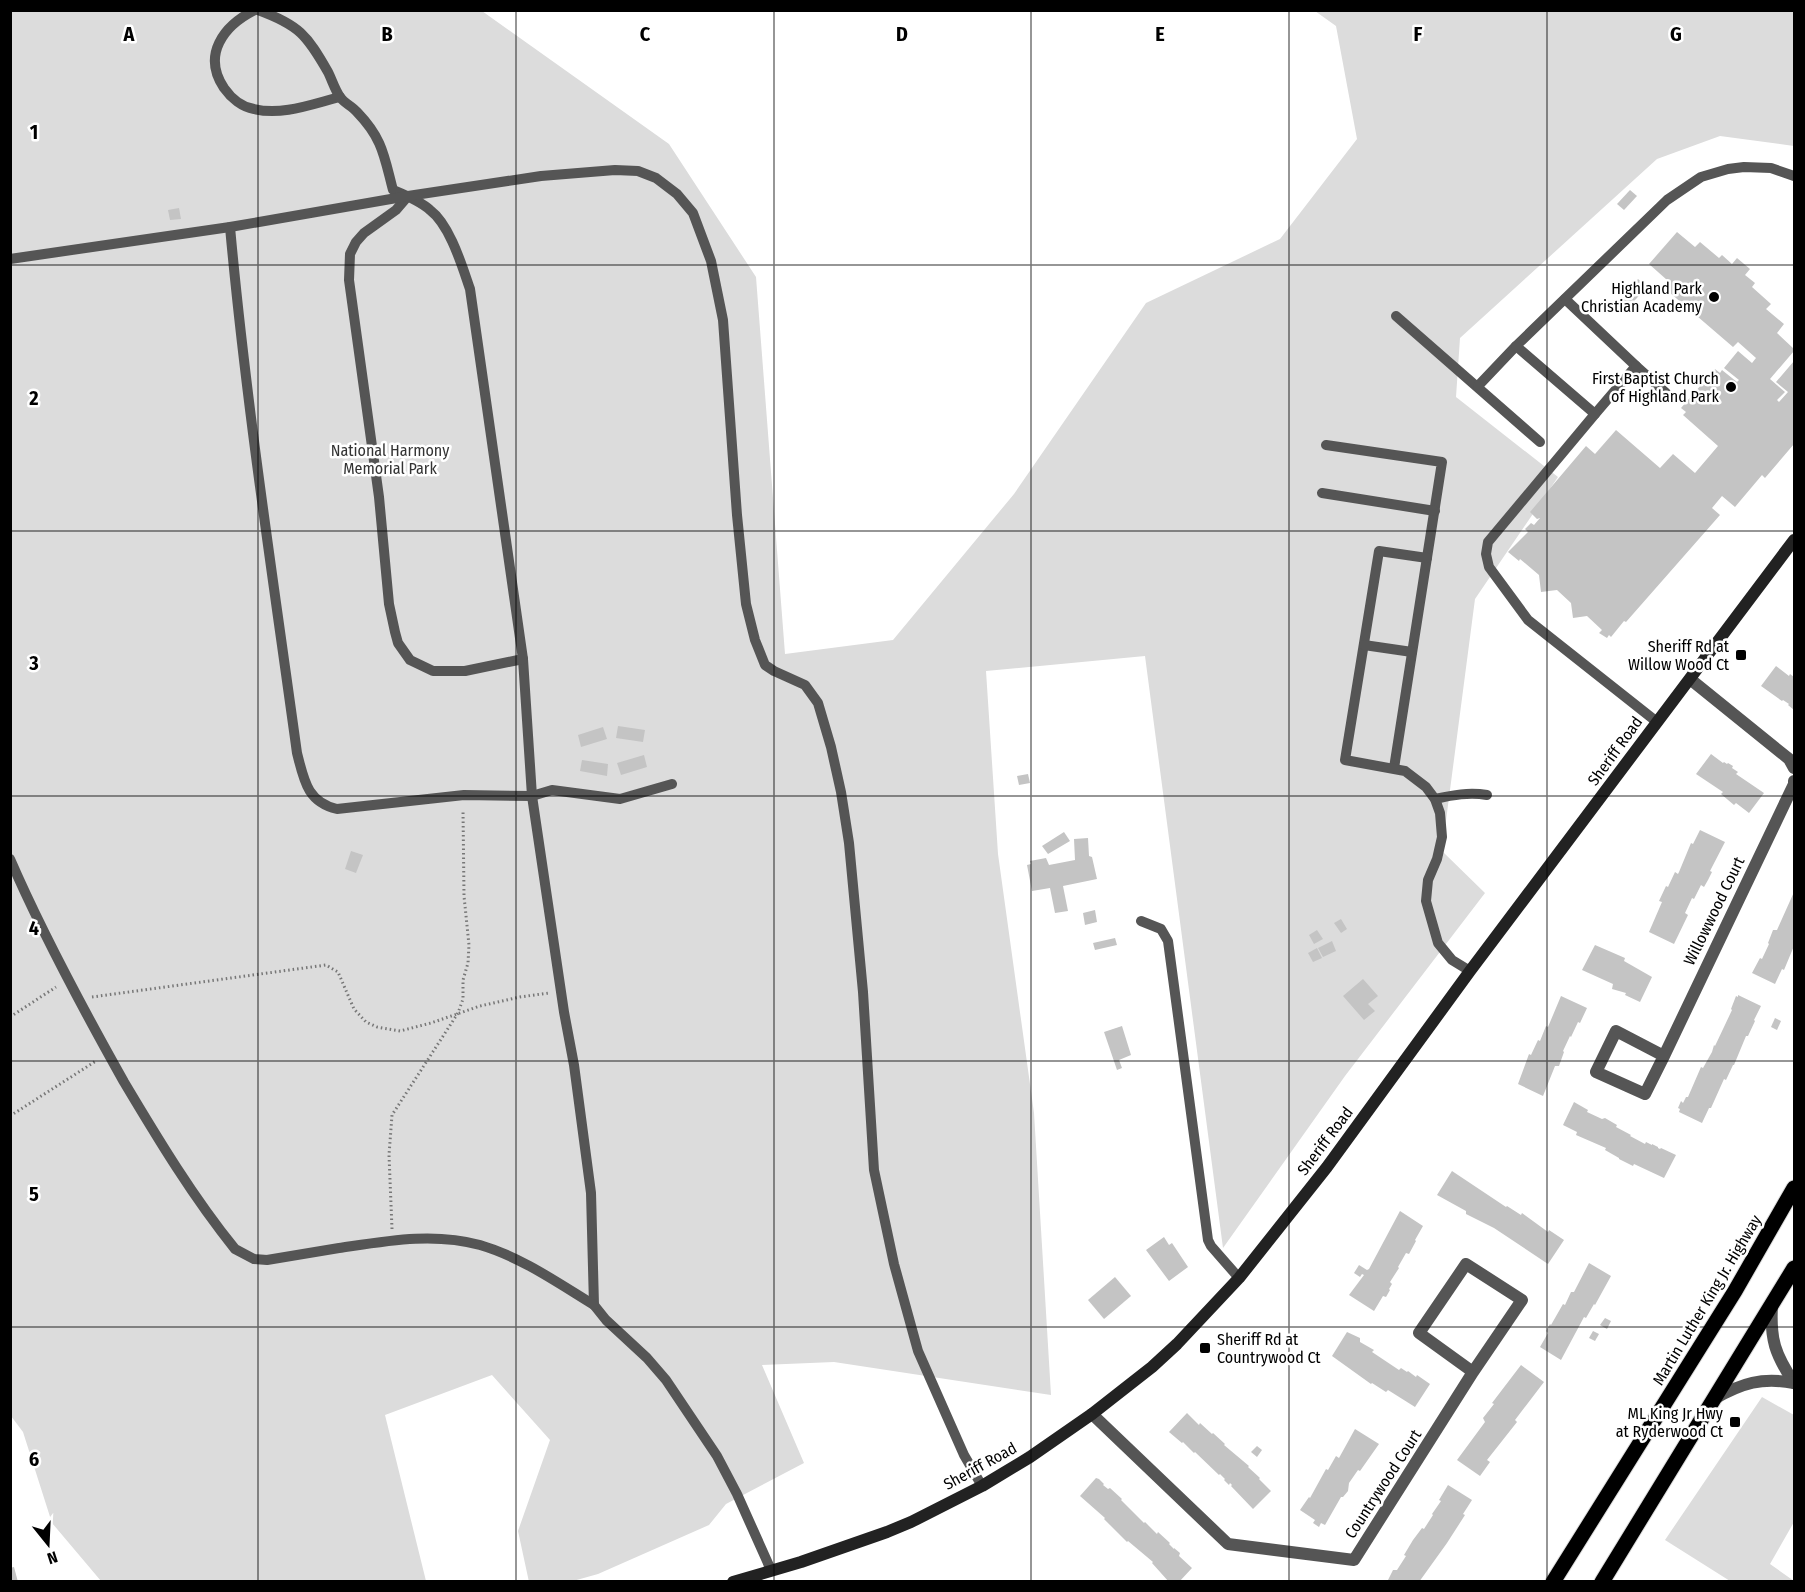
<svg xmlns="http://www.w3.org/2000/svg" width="1805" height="1592" font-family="'Fira Sans Condensed',sans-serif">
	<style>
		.green { fill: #dcdcdc }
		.building { fill: #c4c4c4 }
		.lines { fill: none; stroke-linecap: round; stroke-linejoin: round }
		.primary-casing { stroke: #dbdbdb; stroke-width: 17 }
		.path { stroke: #777; stroke-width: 3; stroke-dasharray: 1.5 3; stroke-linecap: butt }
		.service { stroke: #555; stroke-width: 10 }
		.minor { stroke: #555; stroke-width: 12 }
		.secondary { stroke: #222; stroke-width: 12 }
		.primary { stroke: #000; stroke-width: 15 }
		.grid { fill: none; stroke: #000; stroke-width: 1.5; stroke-opacity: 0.55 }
		.poi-dot { fill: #000; stroke: #fff; stroke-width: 2 }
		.labels { text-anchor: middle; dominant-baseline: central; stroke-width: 5; stroke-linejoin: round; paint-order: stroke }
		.poi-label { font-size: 16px; fill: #000; stroke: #fff; text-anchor: end }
		.park-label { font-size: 16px; fill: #333; stroke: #fff }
		.street-label { font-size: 16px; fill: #000; stroke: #fff }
		.grid-label { font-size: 20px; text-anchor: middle; font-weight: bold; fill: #000; stroke: #fff; stroke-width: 5; stroke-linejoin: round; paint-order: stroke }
	</style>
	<rect width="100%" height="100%" fill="#fff"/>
	<!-- green -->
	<g class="green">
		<polygon points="10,11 482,11 669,144 756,277 785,654 893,640 1014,494 1146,303 1280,239 1357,139 1336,26 1315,11 1794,11 1794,146 1720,136 1657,159 1460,338 1456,397 1558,477 1475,599 1442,851 1485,893 1345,1076 1223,1248 1145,656 986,671 998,854 1034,1113 1051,1395 834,1362 762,1365 804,1463 726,1504 709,1525 598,1574 573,1581 529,1582 518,1531 550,1440 492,1375 385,1415 426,1581 101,1581 52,1523 23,1432 11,1416"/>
		<polygon points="1762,1397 1794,1415 1794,1522 1770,1564 1794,1581 1730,1581 1665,1540"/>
	</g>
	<!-- building -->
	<g class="building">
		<polygon points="1630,190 1637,196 1624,210 1617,204"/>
		<polygon points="179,208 181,219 170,220 168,210"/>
		<polygon points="1677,232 1695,247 1700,242 1719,258 1722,255 1732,264 1737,258 1750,269 1745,275 1755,283 1752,287 1771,304 1766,309 1784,324 1777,333 1794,349 1794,351 1770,379 1785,392 1777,400 1779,402 1788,392 1776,382 1794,361 1794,444 1765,478 1762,475 1735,507 1722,496 1712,508 1720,515 1626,622 1624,621 1611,637 1609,635 1607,638 1599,633 1602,630 1587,616 1573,618 1571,603 1557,590 1541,592 1539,575 1520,559 1519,561 1508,552 1528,532 1525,529 1531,523 1534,525 1540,518 1537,519 1530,512 1586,446 1595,454 1616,430 1660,468 1673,454 1695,473 1718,446 1683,415 1686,412 1681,408 1715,369 1720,373 1722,370 1737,382 1739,380 1724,368 1738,351 1752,363 1756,358 1738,342 1733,347 1662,286 1667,280 1649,264"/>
		<polygon points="1638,279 1647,287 1625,311 1617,304"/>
		<polygon points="1776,666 1789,676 1790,674 1794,677 1794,710 1788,705 1789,704 1783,700 1782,701 1761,686"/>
		<polygon points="618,726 645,730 643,742 616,738"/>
		<polygon points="603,727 607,739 581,747 578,735"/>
		<polygon points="1711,754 1723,763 1724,762 1727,764 1728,763 1733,766 1732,768 1738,772 1736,774 1764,793 1749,813 1736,803 1734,805 1721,794 1723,792 1696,774"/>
		<polygon points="644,755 647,767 621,775 617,763"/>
		<polygon points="582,760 608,764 607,776 580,771"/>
		<polygon points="1028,774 1030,783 1019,785 1017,776"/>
		<polygon points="1700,830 1725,842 1710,871 1712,872 1708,880 1704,887 1701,885 1694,899 1692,898 1685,913 1688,915 1674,944 1649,932 1662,902 1659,901 1666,886 1668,887 1675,872 1678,874 1679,872 1691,843 1693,844"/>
		<polygon points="1064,832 1070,841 1048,854 1042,846"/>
		<polygon points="1088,838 1089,856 1092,857 1097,879 1063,886 1068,911 1055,913 1050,888 1032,891 1027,865 1031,864 1030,861 1046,858 1049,865 1075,860 1074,839"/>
		<polygon points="351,851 363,855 356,873 345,869"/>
		<polygon points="1794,892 1794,946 1784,970 1782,969 1775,984 1752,973 1760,958 1762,959 1769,944 1768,943 1773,930 1777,930"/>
		<polygon points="1095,910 1097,922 1085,925 1083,913"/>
		<polygon points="1341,919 1347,929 1341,933 1334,923"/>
		<polygon points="1317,930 1323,939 1314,944 1309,935"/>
		<polygon points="1115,938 1117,945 1095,950 1093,943"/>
		<polygon points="1332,941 1336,951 1323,957 1318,948"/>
		<polygon points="1595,945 1625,958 1624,961 1652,977 1640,1002 1625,995 1626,993 1612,989 1613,984 1582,970"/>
		<polygon points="1317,948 1322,958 1313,962 1308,953"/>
		<polygon points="1363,979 1378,996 1368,1004 1375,1011 1364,1020 1343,996"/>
		<polygon points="1738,995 1761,1006 1754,1020 1755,1021 1748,1036 1746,1036 1734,1065 1733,1065 1726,1080 1724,1079 1711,1108 1709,1108 1702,1123 1679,1112 1680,1109 1678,1108 1681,1101 1683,1103 1686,1097 1688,1097 1701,1067 1703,1068 1712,1052 1714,1045 1715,1046 1732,1010 1731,1009 1736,996 1738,997"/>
		<polygon points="1561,996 1587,1008 1580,1023 1578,1022 1571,1037 1570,1036 1563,1051 1564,1052 1559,1066 1555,1066 1543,1096 1518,1084 1529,1054 1531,1055 1538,1040 1540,1041 1546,1026 1548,1027"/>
		<polygon points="1775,1018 1781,1021 1777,1030 1771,1027"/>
		<polygon points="1122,1026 1131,1055 1119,1060 1122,1068 1117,1070 1104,1032"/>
		<polygon points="1574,1102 1588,1110 1587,1112 1602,1119 1605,1118 1617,1125 1616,1127 1631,1135 1630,1136 1645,1144 1646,1142 1652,1145 1652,1144 1658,1147 1658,1148 1660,1149 1661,1148 1676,1155 1664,1178 1634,1164 1633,1166 1619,1159 1619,1158 1605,1150 1606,1148 1576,1135 1577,1132 1563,1125"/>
		<polygon points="1452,1171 1506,1207 1507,1206 1521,1215 1522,1213 1548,1232 1549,1230 1564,1240 1548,1264 1494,1228 1466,1214 1466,1211 1437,1195"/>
		<polygon points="1400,1211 1423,1226 1415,1240 1416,1241 1409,1254 1406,1253 1398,1267 1399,1268 1390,1282 1392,1284 1389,1289 1390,1290 1386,1297 1383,1296 1374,1311 1349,1295 1364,1275 1362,1274 1360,1277 1354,1273 1359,1265 1367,1270 1369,1269"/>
		<polygon points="1164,1237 1169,1245 1172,1243 1188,1267 1169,1281 1146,1250"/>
		<polygon points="1589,1263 1611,1276 1595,1305 1594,1304 1586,1318 1584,1317 1576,1332 1561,1360 1540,1347 1548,1333 1546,1331 1550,1324 1551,1325 1563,1304 1565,1305 1571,1292 1574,1292"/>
		<polygon points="1115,1277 1131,1296 1104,1319 1088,1300"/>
		<polygon points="1605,1318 1611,1321 1607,1329 1600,1325"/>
		<polygon points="1593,1331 1599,1334 1595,1341 1589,1338"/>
		<polygon points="1347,1332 1360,1338 1360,1342 1374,1350 1372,1352 1399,1370 1401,1368 1407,1372 1408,1371 1416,1377 1417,1375 1430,1384 1415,1407 1388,1390 1386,1392 1372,1383 1371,1384 1332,1356"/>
		<polygon points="1521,1365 1544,1382 1515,1420 1517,1422 1487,1460 1490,1462 1480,1476 1457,1460 1485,1422 1483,1418 1494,1404 1492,1403"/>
		<polygon points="1187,1413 1199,1425 1200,1423 1212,1434 1213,1433 1225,1444 1224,1445 1249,1466 1248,1467 1260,1478 1259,1479 1271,1491 1253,1509 1231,1486 1232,1485 1230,1483 1229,1485 1224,1480 1225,1479 1220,1474 1219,1475 1195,1452 1194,1453 1183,1442 1182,1443 1169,1432"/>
		<polygon points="1355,1429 1379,1444 1360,1471 1358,1470 1349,1483 1348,1491 1343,1497 1341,1497 1325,1525 1321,1523 1319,1527 1313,1523 1315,1520 1300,1510 1309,1497 1310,1498 1326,1469 1328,1470 1336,1456 1339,1458"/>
		<polygon points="1257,1446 1262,1450 1257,1457 1251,1452"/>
		<polygon points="1096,1478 1099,1479 1104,1484 1103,1485 1108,1489 1110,1488 1122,1499 1121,1500 1144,1523 1145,1522 1157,1534 1158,1532 1170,1543 1169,1544 1174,1549 1174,1548 1180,1553 1179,1556 1192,1568 1179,1582 1169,1582 1152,1563 1153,1562 1128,1541 1127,1542 1104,1519 1105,1518 1080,1496"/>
		<polygon points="1448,1485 1472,1500 1463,1514 1465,1515 1447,1543 1419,1582 1387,1582 1393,1570 1397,1570 1406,1556 1404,1555 1413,1540 1422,1528 1424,1529 1433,1515 1432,1514 1441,1501 1439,1500"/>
		<polygon points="14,1567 18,1582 10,1582 10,1568"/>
	</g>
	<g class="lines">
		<defs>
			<g id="primary">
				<polyline points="1553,1582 1735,1291 1794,1188"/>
				<polyline points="1602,1582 1794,1268"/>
			</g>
		</defs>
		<!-- primary casing -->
		<use href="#primary" class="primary-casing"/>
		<!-- path -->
		<g class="path">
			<polyline points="92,997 326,965 338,972 354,1009 366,1022 377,1027 400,1031 431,1023 480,1006 520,997 549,993"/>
			<polyline points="10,1017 56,987"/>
			<polyline points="10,1116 96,1061"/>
			<polyline points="392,1229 389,1155 392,1115 458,1013 463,999 463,980 468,963 469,945 464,896 463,810"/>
		</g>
		<!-- service -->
		<g class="service">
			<path d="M255 10C223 26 202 55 224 88 231 98 242 107 254 109 282 116 312 104 340 97"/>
			<path d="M258 10C299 25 307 35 328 72 332 80 335 90 340 97 344 103 352 106 357 112 383 139 384 156 393 190 405 195 420 201 430 210 450 225 462 266 470 289L523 659 532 796 564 1012 574 1065 591 1193 594 1305 606 1320 647 1358 666 1380 717 1456 737 1494 771 1570"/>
			<polyline points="408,196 396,210 364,233 356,242 350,254 349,280 379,497 389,604 395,632 398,643 410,660 433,671 465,671 523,659"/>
			<path d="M230 227C246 403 273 578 297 753 304 780 307 802 337 809L464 795 532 796 552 790 620 799 672 784"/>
			<polyline points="10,259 230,227 408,196 541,176 615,170 638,171 656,178 677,194 693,213 711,261 723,320 737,515 746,604 755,640 765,665 774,671 805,685 818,703 831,747 841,792 849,843 863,992 874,1170 894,1264 918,1351 964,1455 982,1486"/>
			<polyline points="1565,299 1636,366 1595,414"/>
			<polyline points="1396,316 1540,442"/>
			<polyline points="1636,366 1666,393"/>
			<polyline points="1478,386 1516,346"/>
			<polyline points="1326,445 1442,462 1394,768"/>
			<polyline points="1322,493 1435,511"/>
			<polyline points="1427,558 1379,551 1345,760 1405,771 1426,787 1435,799 1440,813 1442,837 1437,859 1428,880 1426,901 1438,943 1452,960 1470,971"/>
			<polyline points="1364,645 1412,652"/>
			<polyline points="1657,722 1528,620 1489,567 1486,554 1488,542 1595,414 1516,346 1667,200 1701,177 1728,169 1744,167 1771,168 1794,176"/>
			<path d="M1435 799C1453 795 1469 792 1487 795"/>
			<path d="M10 859C43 935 83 1009 124 1082 158 1139 193 1197 235 1249L254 1259 267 1260C291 1256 315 1252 339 1248 386 1241 433 1232 480 1245 521 1257 558 1283 594 1305"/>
			<polyline points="1141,921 1161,929 1168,941 1208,1240 1211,1246 1239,1278"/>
		</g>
		<!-- minor -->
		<g class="minor">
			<polyline points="1690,679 1789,759 1794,768"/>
			<polyline points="1664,1056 1616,1031 1596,1072 1645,1094 1664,1056 1794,784 1794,781"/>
			<path d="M1772 1305C1770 1340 1775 1354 1794 1383"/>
			<path d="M1714 1399C1742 1383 1762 1377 1794 1383"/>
			<polyline points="1092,1414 1228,1544 1354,1560 1473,1372 1522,1300 1466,1264 1419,1333 1473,1372"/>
		</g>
		<!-- secondary -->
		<polyline class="secondary" points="733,1582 801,1562 887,1532 911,1522 982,1486 1030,1457 1092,1414 1152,1367 1177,1344 1239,1278 1327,1167 1470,971 1794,540"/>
		<!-- primary -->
		<use href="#primary" class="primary"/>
	</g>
	<!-- grid -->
	<path class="grid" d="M258 10V1582M516 10V1582M774 10V1582M1031 10V1582M1289 10V1582M1547 10V1582M10 265H1794M10 531H1794M10 796H1794M10 1061H1794M10 1327H1794"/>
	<!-- markers -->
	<g class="poi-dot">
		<circle cx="1714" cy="297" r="6"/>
		<circle cx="1731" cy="387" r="6"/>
		<rect x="1735" y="649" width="12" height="12" rx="3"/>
		<rect x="1199" y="1342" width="12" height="12" rx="3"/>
		<rect x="1729" y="1416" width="12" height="12" rx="3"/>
	</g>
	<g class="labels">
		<!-- poi labels -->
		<g class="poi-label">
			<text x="1702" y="288">Highland Park<tspan x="1702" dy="18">Christian Academy</tspan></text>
			<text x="1719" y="378">First Baptist Church<tspan x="1719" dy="18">of Highland Park</tspan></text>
			<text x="1729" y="646">Sheriff Rd at<tspan x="1729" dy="18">Willow Wood Ct</tspan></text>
			<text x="1217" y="1339" text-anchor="start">Sheriff Rd at<tspan x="1217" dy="18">Countrywood Ct</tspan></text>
			<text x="1723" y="1413">ML King Jr Hwy<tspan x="1723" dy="18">at Ryderwood Ct</tspan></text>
		</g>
		<!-- park labels -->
		<g class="park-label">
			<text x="390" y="450">National Harmony<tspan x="390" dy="18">Memorial Park</tspan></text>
		</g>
		<!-- street labels -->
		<g class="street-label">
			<text transform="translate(1615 751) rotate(-54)">Sheriff Road</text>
			<text transform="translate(1714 911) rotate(-64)">Willowwood Court</text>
			<text transform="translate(1325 1141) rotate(-53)">Sheriff Road</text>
			<text transform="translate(1707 1300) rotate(-59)">Martin Luther King Jr. Highway</text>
			<text transform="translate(980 1466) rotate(-29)">Sheriff Road</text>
			<text transform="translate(1383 1484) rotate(-57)">Countrywood Court</text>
		</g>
	</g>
	<g class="grid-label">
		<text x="129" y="41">A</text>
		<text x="387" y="41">B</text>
		<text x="645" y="41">C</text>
		<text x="902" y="41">D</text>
		<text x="1160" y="41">E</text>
		<text x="1418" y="41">F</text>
		<text x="1676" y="41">G</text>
		<text x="34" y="139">1</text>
		<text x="34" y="405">2</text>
		<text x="34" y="670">3</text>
		<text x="34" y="935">4</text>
		<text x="34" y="1201">5</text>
		<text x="34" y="1466">6</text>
	</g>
	<!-- border -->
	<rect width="1805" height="1592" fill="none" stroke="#000000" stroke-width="24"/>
	<!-- north arrow -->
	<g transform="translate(48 1544) rotate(162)" stroke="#ffffff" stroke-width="4.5" paint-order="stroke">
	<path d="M0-4.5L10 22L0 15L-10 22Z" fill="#000000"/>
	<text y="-9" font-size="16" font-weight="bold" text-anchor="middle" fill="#000000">N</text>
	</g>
</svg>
